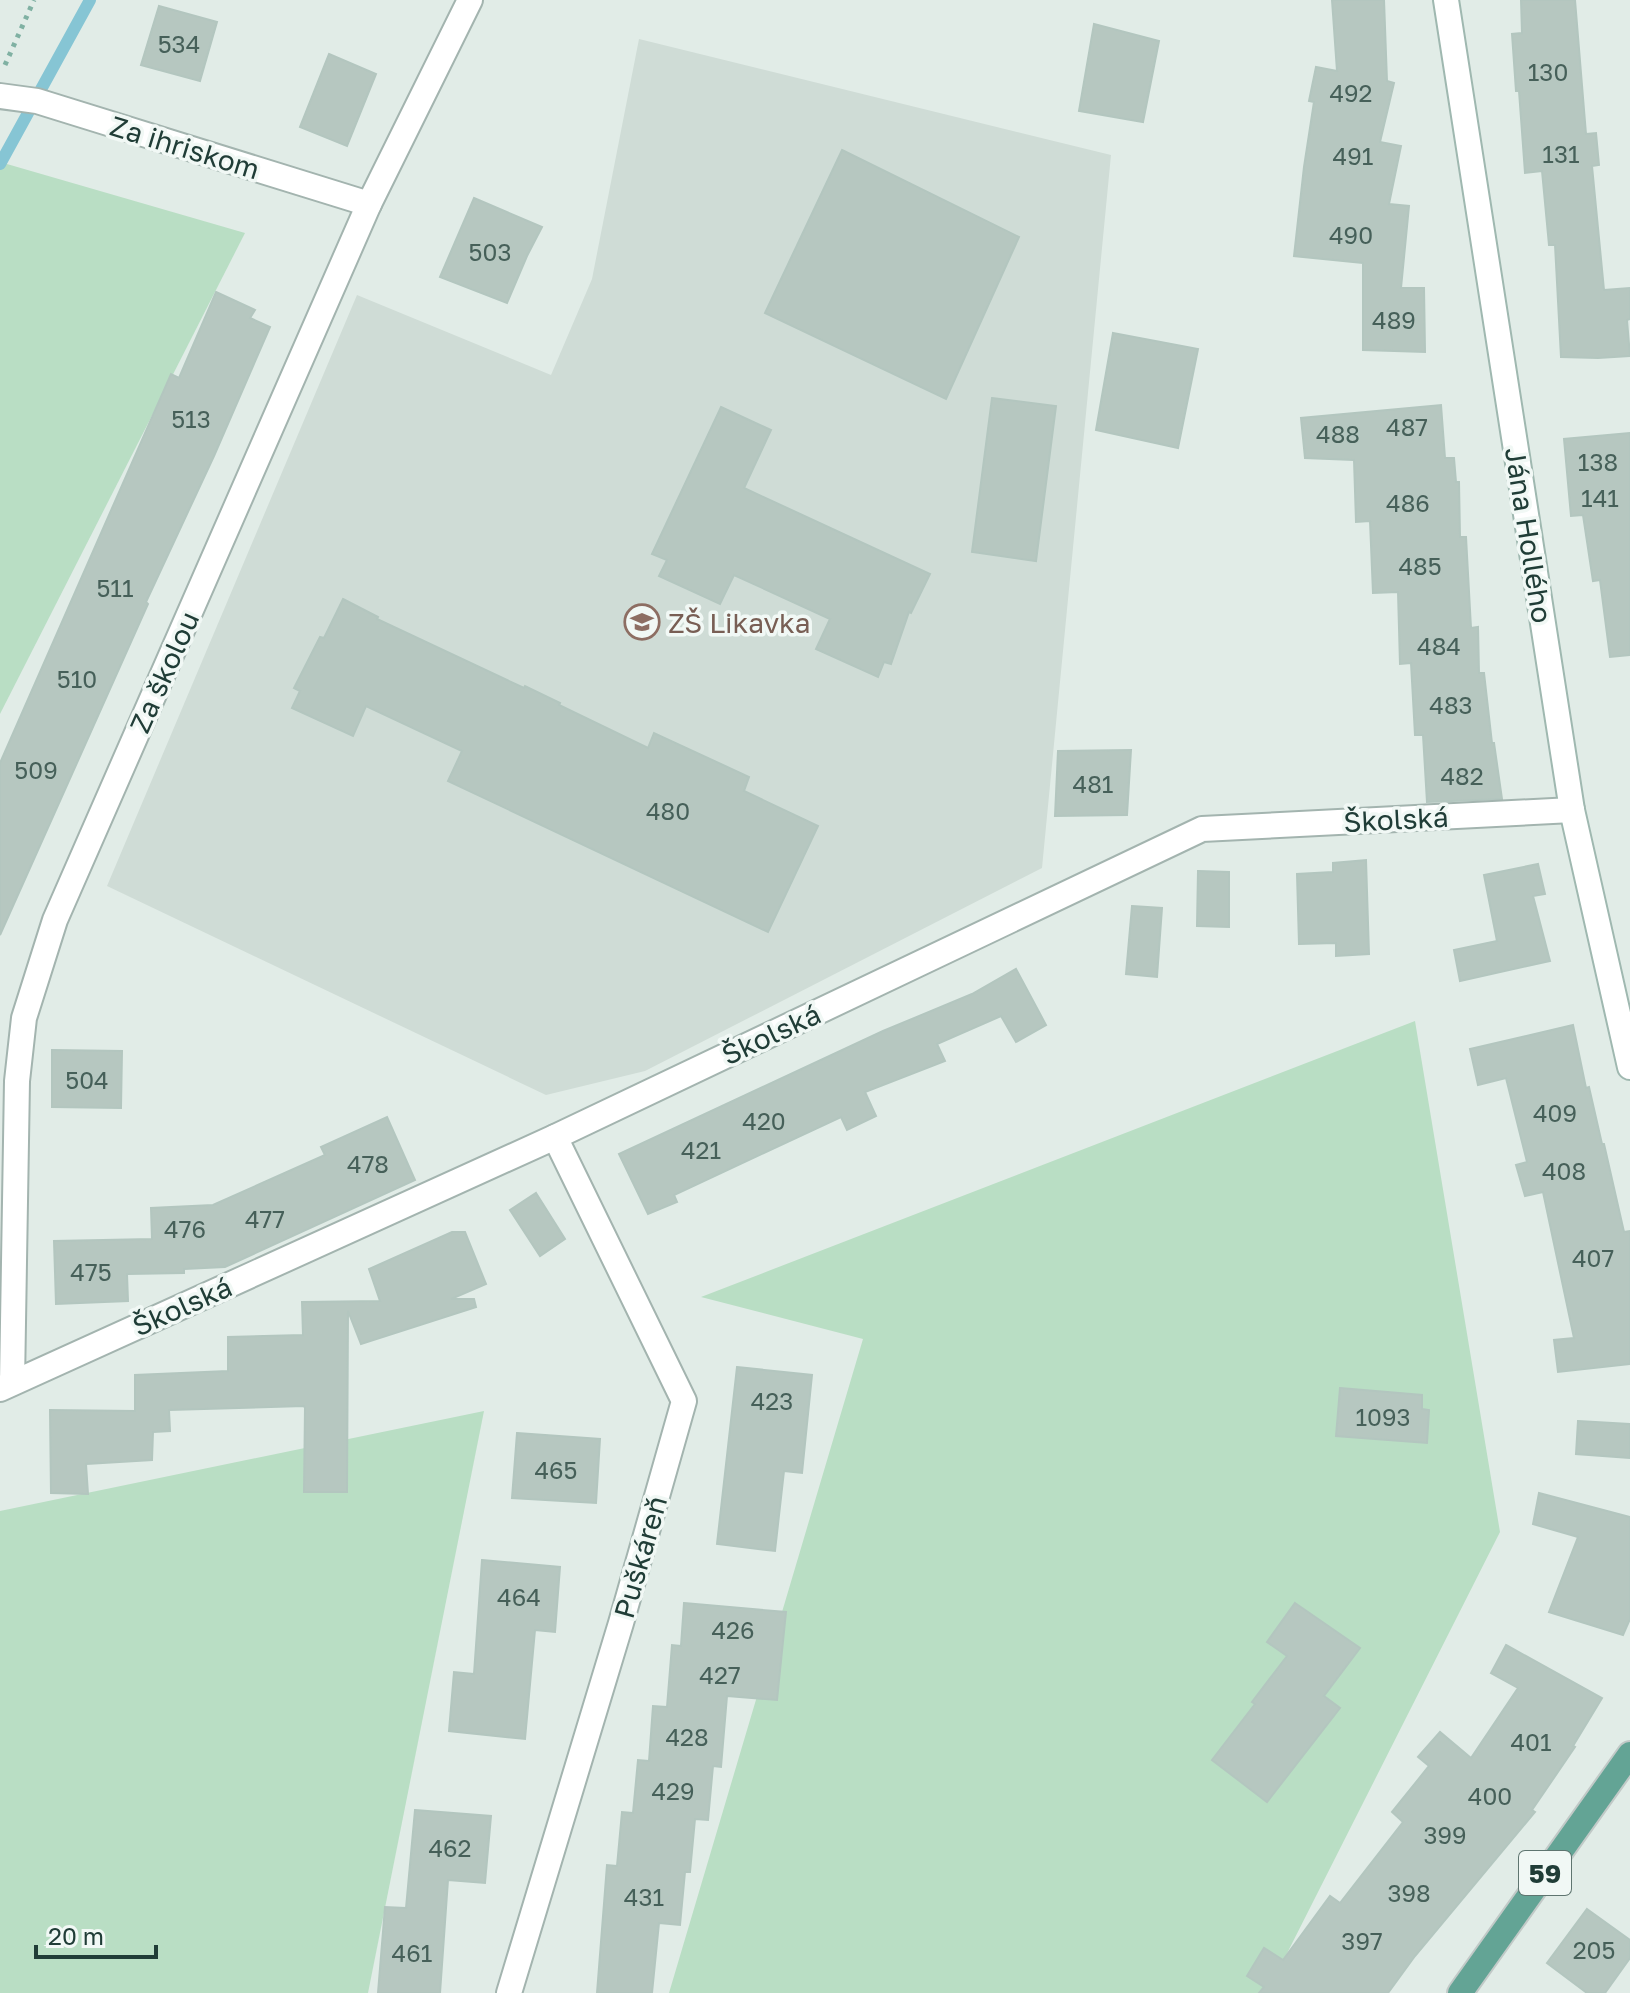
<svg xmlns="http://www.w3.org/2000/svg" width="1630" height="1993" font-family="'Golos Text',sans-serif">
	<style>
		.built { fill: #cfdcd6 }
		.green { fill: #b9dec4 }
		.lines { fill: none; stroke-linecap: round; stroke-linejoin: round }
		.stream { stroke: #86c5d4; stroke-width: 12 }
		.building { fill: #b6c7c0; stroke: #b3c6bf; stroke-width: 2 }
		.street-casing { stroke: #a3b4af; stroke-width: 28 }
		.secondary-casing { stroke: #9fb8b0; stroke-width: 28 }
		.primary-casing { stroke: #c1c9c7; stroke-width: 28 }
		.path { stroke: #80b1a3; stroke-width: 5; stroke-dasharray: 4 6; stroke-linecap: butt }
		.street { stroke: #fff; stroke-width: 24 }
		.secondary { stroke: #fff; stroke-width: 24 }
		.primary { stroke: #63a495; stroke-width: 24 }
		.labels { text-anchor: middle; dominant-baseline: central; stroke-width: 7; stroke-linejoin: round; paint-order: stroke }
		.number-label { font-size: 24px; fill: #466059 }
		.shield { fill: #f1f8f5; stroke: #5f7570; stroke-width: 2 }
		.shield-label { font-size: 26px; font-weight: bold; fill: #203d37 }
		.street-label { font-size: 28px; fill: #203d37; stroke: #f1f8f5 }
		.education-label { font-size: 28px; fill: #785e54; stroke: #f1f8f5; text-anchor: start }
	</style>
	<rect width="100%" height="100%" fill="#e1ece7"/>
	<!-- built -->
	<polygon class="built" points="639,39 1111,155 1042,868 645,1071 546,1095 107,886 357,295 551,375 592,279"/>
	<!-- green -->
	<g class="green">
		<polygon points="0,162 245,233 0,714"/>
		<polygon points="1415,1021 1500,1532 1267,1993 669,1993 863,1339 701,1297"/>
		<polygon points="484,1411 368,1993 0,1993 0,1511"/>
	</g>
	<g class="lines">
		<!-- stream -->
		<polyline class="stream" points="0,164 90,0"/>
	</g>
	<!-- building -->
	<g class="building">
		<polygon points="1332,0 1384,0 1387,81 1394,83 1380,142 1401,146 1389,204 1409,206 1401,288 1424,288 1425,352 1363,350 1363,263 1294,256 1304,167 1314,102 1309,101 1316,67 1337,71"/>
		<polygon points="1521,0 1575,0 1586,134 1596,133 1599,165 1592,166 1604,290 1630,288 1630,319 1627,320 1630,356 1598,358 1561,357 1555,245 1549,245 1542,171 1525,173 1519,91 1516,91 1512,34 1522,33"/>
		<polygon points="159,6 217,22 200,81 141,65"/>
		<polygon points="1094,24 1159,41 1143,122 1079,111"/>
		<polygon points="329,54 376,74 347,146 300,127"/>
		<polygon points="842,150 1019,237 946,399 765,313"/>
		<polygon points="474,198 542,227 527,256 507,303 440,277"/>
		<polygon points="216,292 255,310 250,318 270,327 214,456 146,602 148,604 0,935 0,763 171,374 179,378"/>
		<polygon points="1113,333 1198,349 1178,448 1096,430"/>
		<polygon points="992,398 1056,406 1036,561 972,552"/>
		<polygon points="1441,405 1445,458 1454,458 1456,482 1459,482 1460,537 1466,537 1471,628 1478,627 1479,673 1484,673 1492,743 1494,743 1502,799 1427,802 1423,735 1415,735 1411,663 1400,664 1398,592 1373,593 1370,521 1356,522 1354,460 1305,458 1301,418"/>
		<polygon points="721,407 771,430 744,488 930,574 911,613 909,612 891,664 884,662 878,677 816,649 830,619 734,575 720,604 659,576 667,560 652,554"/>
		<polygon points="1630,433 1630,655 1610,657 1600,580 1593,581 1583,515 1571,516 1564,439"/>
		<polygon points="343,599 378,617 377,619 524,688 525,686 560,703 559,705 648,748 654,733 749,777 744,791 818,826 768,932 448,781 462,751 366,706 353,736 292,708 300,691 294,688 320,637 324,638"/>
		<polygon points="1131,750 1127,815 1055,816 1058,751"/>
		<polygon points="1366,860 1369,954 1336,956 1336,943 1299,944 1297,874 1333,872 1333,863"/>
		<polygon points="1538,864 1545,894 1533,896 1550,961 1460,981 1454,950 1497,941 1484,875"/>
		<polygon points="1198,871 1229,872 1229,927 1197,926"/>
		<polygon points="1132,906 1162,908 1157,977 1126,974"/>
		<polygon points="1016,969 1046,1025 1016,1042 1001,1016 937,1044 945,1061 865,1092 876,1116 847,1130 841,1117 674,1195 677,1202 648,1214 619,1154 883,1031 972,994"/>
		<polygon points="1573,1025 1586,1088 1589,1087 1602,1144 1604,1144 1624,1232 1630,1231 1630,1364 1558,1372 1554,1340 1574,1338 1543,1192 1525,1196 1516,1165 1527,1162 1506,1078 1478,1085 1470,1049"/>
		<polygon points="52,1050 122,1051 121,1108 52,1107"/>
		<polygon points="387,1117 415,1180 225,1267 184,1269 184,1273 127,1274 128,1301 56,1304 54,1241 152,1239 151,1208 213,1205 325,1155 321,1147"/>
		<polygon points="536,1193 565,1239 540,1256 510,1210"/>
		<polygon points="452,1232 465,1232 486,1284 451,1299 474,1299 476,1307 361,1344 348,1311 347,1492 304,1492 305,1408 304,1406 169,1410 170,1431 153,1432 152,1460 86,1464 88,1494 51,1493 50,1410 135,1411 135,1375 228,1371 228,1337 303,1335 302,1302 380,1301 369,1269"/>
		<polygon points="737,1367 812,1375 802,1473 784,1471 775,1551 717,1544"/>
		<polygon points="1340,1388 1422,1395 1422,1409 1429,1410 1427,1443 1336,1436"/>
		<polygon points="1578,1421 1630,1424 1630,1458 1576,1454"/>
		<polygon points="517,1433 600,1439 596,1503 512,1498"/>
		<polygon points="1539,1493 1630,1517 1630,1619 1623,1635 1549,1612 1578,1537 1533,1524"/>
		<polygon points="482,1560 560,1567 555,1632 535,1630 525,1739 449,1731 454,1672 474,1674"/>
		<polygon points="684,1603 786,1612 777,1700 727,1696 721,1767 713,1766 708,1820 695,1819 690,1872 685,1872 680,1925 659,1923 652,1993 597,1993 607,1865 617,1866 622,1812 633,1813 638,1760 649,1761 653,1706 667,1707 672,1645 681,1646"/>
		<polygon points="1295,1603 1360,1648 1324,1696 1340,1708 1267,1802 1212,1760 1255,1704 1252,1702 1287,1656 1267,1642"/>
		<polygon points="1506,1645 1602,1698 1573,1746 1575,1747 1532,1810 1535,1812 1415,1956 1388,1993 1259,1993 1264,1987 1247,1976 1264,1948 1283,1960 1330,1896 1340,1903 1403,1822 1392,1812 1429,1766 1418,1757 1440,1732 1471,1758 1518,1688 1491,1673"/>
		<polygon points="415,1810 491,1816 485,1883 448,1880 440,1993 378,1993 385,1907 406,1908"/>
		<polygon points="1587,1909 1630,1940 1630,1958 1605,1993 1587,1993 1547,1963"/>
	</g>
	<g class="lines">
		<defs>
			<g id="street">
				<polyline points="0,96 37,101 369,204"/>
				<polyline points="12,1383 17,1081 24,1018 55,920 369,204 470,0"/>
				<polyline points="0,1389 555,1137 1202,829 1572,810"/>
				<polyline points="509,1993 621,1623 684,1401 555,1137"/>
			</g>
			<polyline id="secondary" points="1446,0 1572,810 1630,1067"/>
			<polyline id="primary" points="1460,1993 1630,1754"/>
		</defs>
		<!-- street casing -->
		<use href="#street" class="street-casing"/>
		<!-- secondary casing -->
		<use href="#secondary" class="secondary-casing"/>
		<!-- primary casing -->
		<use href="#primary" class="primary-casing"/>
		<!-- path -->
		<polyline class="path" points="5,65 34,0"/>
		<!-- street -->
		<use href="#street" class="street"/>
		<!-- secondary -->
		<use href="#secondary" class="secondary"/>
		<!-- primary -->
		<use href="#primary" class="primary"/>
	</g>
	<!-- icons -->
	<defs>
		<symbol id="school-ring" viewBox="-11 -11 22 22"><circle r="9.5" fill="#f1f8f5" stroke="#8d6e63" stroke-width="1.5"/><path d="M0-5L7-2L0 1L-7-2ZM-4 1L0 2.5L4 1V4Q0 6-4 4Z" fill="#8d6e63"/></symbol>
	</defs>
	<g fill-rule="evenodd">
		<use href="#school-ring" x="622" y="602" width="40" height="40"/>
	</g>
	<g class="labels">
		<!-- number labels -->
		<g class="number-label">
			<text x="179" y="43">534</text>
			<text x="1548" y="71">130</text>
			<text x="1351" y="92">492</text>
			<text x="1561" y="153">131</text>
			<text x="1353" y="155">491</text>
			<text x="1351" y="234">490</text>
			<text x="490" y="251">503</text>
			<text x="1394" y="319">489</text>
			<text x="191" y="418">513</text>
			<text x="1407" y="426">487</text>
			<text x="1338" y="433">488</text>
			<text x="1598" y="461">138</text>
			<text x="1600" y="497">141</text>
			<text x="1408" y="502">486</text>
			<text x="1420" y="565">485</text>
			<text x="115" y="587">511</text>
			<text x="1439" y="645">484</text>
			<text x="77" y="678">510</text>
			<text x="1451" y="704">483</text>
			<text x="36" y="769">509</text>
			<text x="1462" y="775">482</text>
			<text x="1093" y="783">481</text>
			<text x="668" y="810">480</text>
			<text x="87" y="1079">504</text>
			<text x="1555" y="1112">409</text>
			<text x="764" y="1120">420</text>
			<text x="701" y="1149">421</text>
			<text x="368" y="1163">478</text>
			<text x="1564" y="1170">408</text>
			<text x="265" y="1218">477</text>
			<text x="185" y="1228">476</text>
			<text x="1593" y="1257">407</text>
			<text x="91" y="1271">475</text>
			<text x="772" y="1400">423</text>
			<text x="1383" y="1416">1093</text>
			<text x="556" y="1469">465</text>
			<text x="519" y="1596">464</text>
			<text x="733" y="1629">426</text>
			<text x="720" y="1674">427</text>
			<text x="687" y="1736">428</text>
			<text x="1531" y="1741">401</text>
			<text x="673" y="1790">429</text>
			<text x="1490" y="1795">400</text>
			<text x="1445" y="1834">399</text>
			<text x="450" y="1847">462</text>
			<text x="1409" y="1892">398</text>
			<text x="644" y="1896">431</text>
			<text x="1362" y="1940">397</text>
			<text x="1594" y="1949">205</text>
			<text x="412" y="1952">461</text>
		</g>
		<!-- shield labels -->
		<rect class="shield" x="1519" y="1851" width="52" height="44" rx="6"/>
		<g class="shield-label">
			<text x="1545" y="1873">59</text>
		</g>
		<!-- street labels -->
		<g class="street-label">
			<text transform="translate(185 147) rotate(17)">Za ihriskom</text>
			<text transform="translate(1529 535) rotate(81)">Jána Hollého</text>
			<text transform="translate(164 672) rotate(-66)">Za školou</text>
			<text transform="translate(1396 819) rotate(-3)">Školská</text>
			<text transform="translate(771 1034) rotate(-25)">Školská</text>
			<text transform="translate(182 1306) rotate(-24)">Školská</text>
			<text transform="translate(640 1557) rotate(-74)">Puškáreň</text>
		</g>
		<!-- education labels -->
		<g class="education-label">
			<text x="668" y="622">ZŠ Likavka</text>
		</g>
	</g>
	<!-- scale -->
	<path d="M36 1945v12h120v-12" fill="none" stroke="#203d37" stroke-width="4"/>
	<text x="48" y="1945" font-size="24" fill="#203d37" stroke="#f1f8f5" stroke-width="6" paint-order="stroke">20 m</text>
</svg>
